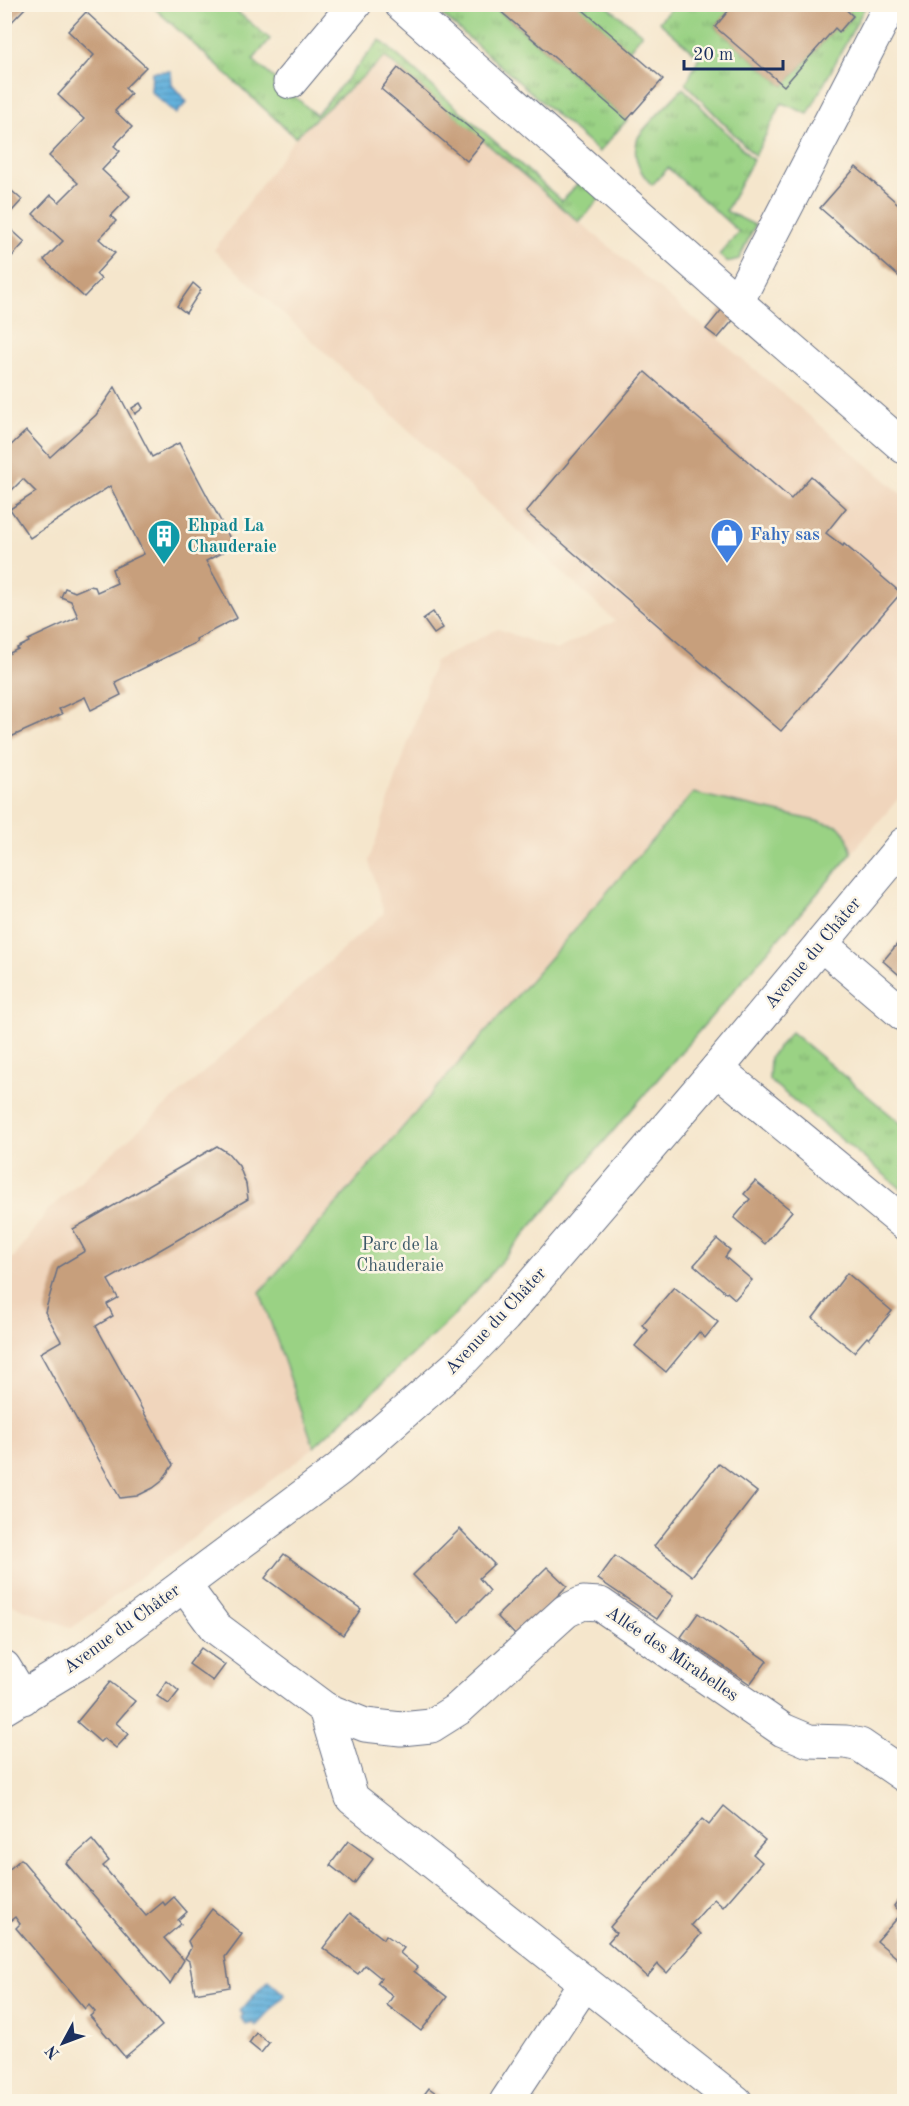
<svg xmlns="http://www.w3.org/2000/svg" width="909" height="2106" font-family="'Old Standard TT',serif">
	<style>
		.built { fill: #f0d5bc }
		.grass { fill: url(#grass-tufts); stroke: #5a8071; stroke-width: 1.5 }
		.park { fill: #9ad284; stroke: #5a8071; stroke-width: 1.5 }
		.water { fill: url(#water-rules); stroke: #3f709d; stroke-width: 1.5 }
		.building { fill: #c79f7b }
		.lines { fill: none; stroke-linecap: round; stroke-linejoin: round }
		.minor-casing { stroke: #676f84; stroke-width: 35 }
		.major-casing { stroke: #676f84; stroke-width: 35 }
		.minor { stroke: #fff; stroke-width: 33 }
		.major { stroke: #fff; stroke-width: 33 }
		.labels { text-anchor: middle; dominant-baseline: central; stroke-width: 5; stroke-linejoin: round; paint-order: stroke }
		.culture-label { font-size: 18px; font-weight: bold; fill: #0d838f; stroke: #fcf5e5; text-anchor: start }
		.shop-label { font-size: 18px; font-weight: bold; fill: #366cbe; stroke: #fcf5e5; text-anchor: start }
		.street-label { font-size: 18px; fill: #1b2f5e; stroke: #fcf5e5 }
		.park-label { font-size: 18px; fill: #3b5868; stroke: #fcf5e5 }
	</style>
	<defs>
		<pattern id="grass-tufts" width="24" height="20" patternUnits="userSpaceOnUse" patternTransform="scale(1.5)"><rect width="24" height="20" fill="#9ad284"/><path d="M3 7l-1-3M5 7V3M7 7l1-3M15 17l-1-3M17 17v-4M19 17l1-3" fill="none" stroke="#7dab6f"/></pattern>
		<pattern id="water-rules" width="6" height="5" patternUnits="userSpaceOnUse" patternTransform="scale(1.5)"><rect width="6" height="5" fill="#63b1dc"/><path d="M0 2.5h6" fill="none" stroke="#5190b6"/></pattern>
	</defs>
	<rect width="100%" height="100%" fill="#fcf5e5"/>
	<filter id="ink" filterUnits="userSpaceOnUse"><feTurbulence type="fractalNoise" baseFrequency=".0167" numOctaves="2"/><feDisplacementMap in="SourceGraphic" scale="12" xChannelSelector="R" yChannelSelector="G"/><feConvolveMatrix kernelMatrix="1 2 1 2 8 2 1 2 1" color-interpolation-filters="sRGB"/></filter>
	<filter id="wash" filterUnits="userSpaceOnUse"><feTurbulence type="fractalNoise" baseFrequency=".008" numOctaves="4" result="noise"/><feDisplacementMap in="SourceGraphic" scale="24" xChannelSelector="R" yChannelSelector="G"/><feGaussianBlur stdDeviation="1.35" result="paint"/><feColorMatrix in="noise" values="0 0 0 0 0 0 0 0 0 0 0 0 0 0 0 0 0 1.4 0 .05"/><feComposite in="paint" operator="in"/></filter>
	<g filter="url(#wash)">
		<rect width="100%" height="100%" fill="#f5e6cc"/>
		<!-- built -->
		<polygon class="built" points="385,57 904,496 904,792 852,853 846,834 260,1292 314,1447 297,1461 72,1628 5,1602 4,1263 15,1256 48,1210 384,913 369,861 435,661 498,629 556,650 615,621 214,250 296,137"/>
		<!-- grass -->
		<g class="grass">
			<polygon points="151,5 229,5 270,39 253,60 316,115 380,40 562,201 580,181 600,198 579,222 385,57 295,137"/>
			<polygon points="431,5 492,5 627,120 599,152"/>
			<polygon points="576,5 606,5 642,34 629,50"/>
			<polygon points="674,5 734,5 715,27 784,86 835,28 839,32 853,16 840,5 864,5 865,7 808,114 782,103 755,156 686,84 699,57 659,22"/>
			<path d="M683 88 753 160 726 211 755 225 739 259 727 262 719 255 739 232 668 168 652 185C640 173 631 157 638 138 641 130 675 97 683 88Z"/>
			<polygon points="791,1032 904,1126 904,1191 769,1080 770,1057"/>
		</g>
		<!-- park -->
		<polygon class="park" points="693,793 838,826 846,834 852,853 456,1314 314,1447 260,1292"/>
		<!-- water -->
		<g class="water">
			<polygon points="171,71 172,85 187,102 176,114 151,92 152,72"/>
			<polygon points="268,1980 285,1995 256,2026 253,2023 246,2025 241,2018 243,2014 240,2011"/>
		</g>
		<g id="blocks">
			<!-- building -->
			<g class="building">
				<polygon points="4,4 23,4 26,7 4,30"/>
				<polygon points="492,4 576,4 663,79 627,120"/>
				<polygon points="734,4 840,4 853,16 839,32 835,28 784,86 715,27"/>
				<polygon points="86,12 146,67 125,88 131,94 115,111 132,127 114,146 120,151 102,170 130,196 111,216 116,221 99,239 115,253 96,274 101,279 84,297 44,260 63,241 33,214 51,195 59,202 78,183 49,156 84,119 58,95 94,55 68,31"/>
				<polygon points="398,68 484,140 467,161 381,89"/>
				<polygon points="856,167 904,209 904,281 820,208"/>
				<polygon points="4,184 22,200 4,220"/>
				<polygon points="4,223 25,242 6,263 11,268 4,275"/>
				<polygon points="193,283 201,290 186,313 177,306"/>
				<polygon points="723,308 735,318 718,338 706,329"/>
				<polygon points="645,372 791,499 811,476 846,508 826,533 843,546 844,544 901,593 781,731 526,512"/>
				<polygon points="115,387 152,457 179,443 234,546 206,561 237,618 196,639 197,642 115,682 121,695 91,710 85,697 59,709 62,714 4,740 4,656 18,649 17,648 29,642 28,640 78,617 71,601 61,597 65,588 75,592 89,586 95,587 97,592 117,583 112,569 144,554 110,486 30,538 10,509 36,492 23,479 4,498 4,452 26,431 50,457 96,415"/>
				<polygon points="140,403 143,408 135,414 132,408"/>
				<polygon points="433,612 443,628 434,634 423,619"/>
				<polygon points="904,936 904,979 883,961"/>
				<polygon points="217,1146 228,1153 239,1166 246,1184 248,1199 108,1280 118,1298 107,1304 113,1316 96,1326 173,1465 161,1482 153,1488 137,1496 120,1498 40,1353 61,1341 45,1312 58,1267 85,1251 73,1229"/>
				<polygon points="755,1181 792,1211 765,1244 734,1218 750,1199 744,1194"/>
				<polygon points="717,1239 730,1250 725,1257 752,1280 735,1299 727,1292 726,1293 694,1265"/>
				<polygon points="847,1273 892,1311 869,1339 867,1337 854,1352 813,1318"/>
				<polygon points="674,1287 718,1322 705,1338 699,1332 666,1372 635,1346 648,1330 642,1325"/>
				<polygon points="719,1463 757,1492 692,1576 654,1546"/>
				<polygon points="460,1529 494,1564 479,1578 490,1591 459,1622 413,1575"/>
				<polygon points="284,1554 361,1609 343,1635 265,1578"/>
				<polygon points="615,1556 673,1596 657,1619 598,1579"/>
				<polygon points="547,1567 567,1586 517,1637 497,1616"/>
				<polygon points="698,1613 767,1661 750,1684 681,1637"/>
				<polygon points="201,1648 225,1665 213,1681 189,1664"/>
				<polygon points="167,1681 179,1691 169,1704 157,1696"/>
				<polygon points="110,1682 135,1701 116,1723 129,1734 116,1748 104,1738 100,1742 77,1722"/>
				<polygon points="724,1806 765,1840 753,1854 762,1862 723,1907 714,1899 691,1925 701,1934 667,1973 658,1964 647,1977 608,1942 616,1933 610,1927 702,1819 709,1825"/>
				<polygon points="92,1840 109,1861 103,1866 146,1916 163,1902 165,1905 174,1897 187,1912 178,1920 181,1924 164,1938 184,1960 170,1984 66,1863"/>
				<polygon points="348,1841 373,1859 354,1884 330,1865"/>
				<polygon points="21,1859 162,2026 125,2057 90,2016 95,2012 89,2005 85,2009 16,1928 20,1924 15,1917 10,1921 5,1914 5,1873"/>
				<polygon points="904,1892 904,1964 877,1941 902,1913 894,1906"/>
				<polygon points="212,1909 242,1934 225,1957 230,1987 195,1993 189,1961 185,1958 191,1948 188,1941"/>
				<polygon points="350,1913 384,1939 386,1935 404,1948 400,1953 417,1967 414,1971 447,1997 421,2031 387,2005 393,1996 377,1983 381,1978 365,1965 358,1974 323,1948"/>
				<polygon points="256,2033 269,2043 261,2053 249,2043"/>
				<polygon points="429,2088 448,2102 415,2102 417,2099 420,2100"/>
			</g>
		</g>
	</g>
	<g filter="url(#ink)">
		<use href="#blocks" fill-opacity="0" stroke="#676f84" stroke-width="1.5"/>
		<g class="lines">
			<defs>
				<g id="minor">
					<polyline points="401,4 737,302 904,447"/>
					<polyline points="290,82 355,4"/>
					<polyline points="737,302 891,4"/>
					<polyline points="821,944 904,1015"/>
					<polyline points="717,1069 904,1223"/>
					<polyline points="184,1585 215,1627 325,1709 352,1798 736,2102"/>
					<polyline points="4,1667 23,1698"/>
					<polyline points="325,1709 365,1725 401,1729 431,1726 458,1709 566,1611 583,1603 600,1604 783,1730 809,1741 846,1742 860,1745 904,1775"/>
					<polyline points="506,2102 584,1984"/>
				</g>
				<polyline id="major" points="4,1708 85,1659 338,1470 458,1365 504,1317 717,1069 904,844"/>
			</defs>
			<!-- minor casing -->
			<use href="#minor" class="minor-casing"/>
			<!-- major casing -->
			<use href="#major" class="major-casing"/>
			<!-- minor -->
			<use href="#minor" class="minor"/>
			<!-- major -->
			<use href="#major" class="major"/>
		</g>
	</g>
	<!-- icons -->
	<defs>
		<symbol id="shop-pin" viewBox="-11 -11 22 30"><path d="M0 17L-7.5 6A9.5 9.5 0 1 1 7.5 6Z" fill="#3f7fe0" stroke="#fcf5e5"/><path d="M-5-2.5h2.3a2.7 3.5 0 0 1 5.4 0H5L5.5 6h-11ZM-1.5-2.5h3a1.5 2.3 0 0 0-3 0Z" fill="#fff"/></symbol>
		<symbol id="building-pin" viewBox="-11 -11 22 30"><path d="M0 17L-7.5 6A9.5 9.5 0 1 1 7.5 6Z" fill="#0f9aa8" stroke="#fcf5e5"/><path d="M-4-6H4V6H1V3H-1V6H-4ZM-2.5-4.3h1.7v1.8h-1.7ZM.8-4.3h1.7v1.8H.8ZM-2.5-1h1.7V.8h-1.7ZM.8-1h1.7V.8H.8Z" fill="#fff"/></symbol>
	</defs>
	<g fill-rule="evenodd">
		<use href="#shop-pin" x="708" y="516" width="38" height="52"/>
		<use href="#building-pin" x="145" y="517" width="38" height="52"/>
	</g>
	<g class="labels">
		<!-- culture labels -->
		<g class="culture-label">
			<text x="187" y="526">Ehpad La<tspan x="187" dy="21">Chauderaie</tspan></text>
		</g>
		<!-- shop labels -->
		<g class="shop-label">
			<text x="750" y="535">Fahy sas</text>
		</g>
		<!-- street labels -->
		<g class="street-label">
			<text transform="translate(813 953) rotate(-50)">Avenue du Châter</text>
			<text transform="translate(496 1321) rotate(-47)">Avenue du Châter</text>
			<text transform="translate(122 1629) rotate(-36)">Avenue du Châter</text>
			<text transform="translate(672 1654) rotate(34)">Allée des Mirabelles</text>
		</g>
		<!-- park labels -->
		<g class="park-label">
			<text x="400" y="1245">Parc de la<tspan x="400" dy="21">Chauderaie</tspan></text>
		</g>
	</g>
	<!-- margin -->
	<rect width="909" height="2106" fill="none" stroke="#fcf5e5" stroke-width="24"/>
	<!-- north arrow -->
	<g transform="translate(63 2043) rotate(229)" stroke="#fcf5e5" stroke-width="4.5" paint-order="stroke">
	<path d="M0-4.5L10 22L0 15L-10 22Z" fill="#1b2f5e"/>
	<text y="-9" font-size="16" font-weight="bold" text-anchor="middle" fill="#1b2f5e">N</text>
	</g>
	<!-- scale -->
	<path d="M684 60v9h99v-9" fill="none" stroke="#1b2f5e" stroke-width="3"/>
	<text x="693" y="60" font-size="18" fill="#1b2f5e" stroke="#fcf5e5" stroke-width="4.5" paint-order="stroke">20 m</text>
</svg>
